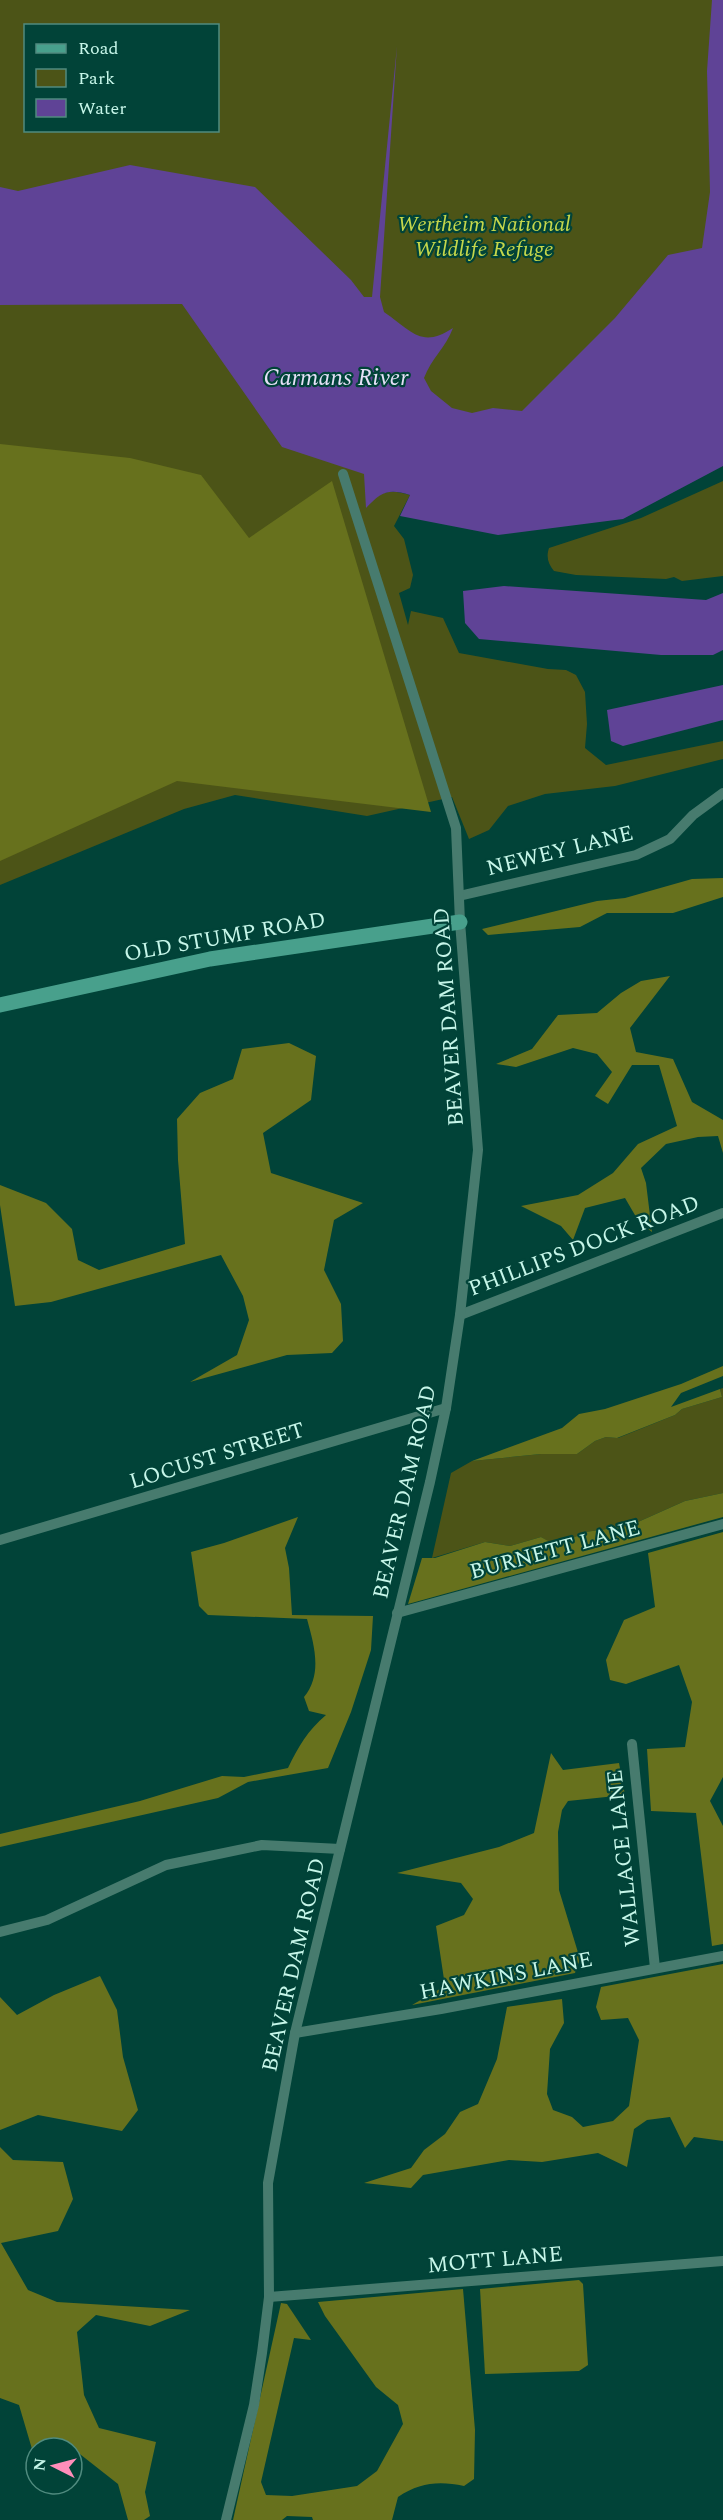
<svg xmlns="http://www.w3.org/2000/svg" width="723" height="2520" font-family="Spectral,serif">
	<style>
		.green { fill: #4c5417; fill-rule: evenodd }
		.forest { fill: #67711d }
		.water { fill: #5f4396 }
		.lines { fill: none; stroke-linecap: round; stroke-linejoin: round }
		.street { stroke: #477b6e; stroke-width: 10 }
		.secondary { stroke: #48a08c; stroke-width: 15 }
		.labels { text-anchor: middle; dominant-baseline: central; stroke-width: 4.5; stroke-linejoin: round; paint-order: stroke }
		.park-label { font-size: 22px; font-style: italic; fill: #c5d74b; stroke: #014338 }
		.street-label { font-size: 22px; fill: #c6f6e9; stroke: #014338 }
		.water-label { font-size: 24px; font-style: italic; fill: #e6e1f8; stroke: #014338 }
	</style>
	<rect width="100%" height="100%" fill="#014338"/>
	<!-- green -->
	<g class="green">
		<path d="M0 0H723V455L397 470 373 500C384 489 396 491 410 495L394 526 404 539 413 575 410 588 399 593 408 625 411 611 443 618 459 653 548 669 566 670 576 675 585 692 587 724 585 748 606 765 723 741V759L615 786 545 794 508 806 489 830 469 839 452 797 367 816 235 795 184 809 0 885ZM26 26H218V130H26Z"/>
		<path d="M723 481V576L682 581 674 577 666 579 576 575 554 571C548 564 546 557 549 548L641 518Z"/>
		<polygon points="723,1388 723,1493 685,1501 629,1526 585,1532 557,1547 541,1537 510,1546 485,1542 432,1558 451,1473 472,1461 541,1454 577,1454 595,1441 606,1437 618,1438 675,1415 682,1409 722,1397 720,1389"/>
	</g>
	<!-- forest -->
	<g class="forest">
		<polygon points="0,444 130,458 201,475 249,538 332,481 431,812 177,781 0,861"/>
		<polygon points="723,878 723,897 673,913 607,913 580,927 488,935 482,929 597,901 625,898 692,879"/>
		<polygon points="670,976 630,1028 636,1052 673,1059 692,1102 723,1120 723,1153 718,1136 698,1137 666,1144 641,1168 646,1183 652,1232 639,1222 625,1198 585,1208 573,1240 561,1226 521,1206 578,1195 613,1173 638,1144 677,1126 659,1065 632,1065 608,1104 595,1096 612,1072 597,1054 573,1048 516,1067 496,1064 532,1049 558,1015 597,1013 621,993 641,981"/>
		<polygon points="289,1043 316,1056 311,1100 263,1133 271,1173 363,1203 334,1220 324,1270 341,1304 343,1341 332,1353 287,1355 190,1382 237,1355 249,1320 243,1296 221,1255 51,1302 15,1306 0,1205 0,1185 46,1203 72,1229 78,1260 99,1270 185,1244 178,1160 177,1119 200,1093 233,1079 242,1049"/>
		<polygon points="723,1366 723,1376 681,1393 671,1407 720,1389 722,1397 682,1409 675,1415 617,1438 606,1437 595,1441 577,1454 541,1454 472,1461 562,1428 579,1414 605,1409 681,1384"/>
		<polygon points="723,1493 723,1517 408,1604 422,1558 435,1558 485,1542 510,1546 541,1537 557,1546 585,1532 629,1526 685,1501"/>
		<path d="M298 1517 285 1548 289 1568 292 1615 373 1616 371 1650 351 1712 328 1768 248 1782 218 1798 0 1847V1834L140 1801 222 1776 244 1777 288 1768C298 1747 308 1730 326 1715L309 1711 304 1697C323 1674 314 1645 307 1619L208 1615 199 1606 191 1552 224 1543Z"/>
		<polygon points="723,1532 723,1777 710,1801 723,1826 723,1944 712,1946 696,1813 651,1811 647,1749 685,1747 692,1702 679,1665 626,1684 610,1680 606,1660 624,1620 655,1607 648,1553"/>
		<polygon points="551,1753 563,1770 619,1763 625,1795 568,1801 562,1810 558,1832 559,1890 580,1959 575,1973 412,2005 445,1986 436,1926 464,1915 473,1899 461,1883 397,1873 499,1847 534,1833"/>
		<polygon points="723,1964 723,2141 694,2137 685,2148 670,2117 647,2120 634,2129 627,2167 598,2153 542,2162 509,2160 423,2175 411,2188 364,2183 411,2168 424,2150 445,2134 460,2112 478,2104 497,2059 507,2007 562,1999 564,2023 550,2049 547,2094 553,2110 572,2117 583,2127 613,2121 629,2106 639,2040 628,2018 601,2020 596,2007 601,1987"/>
		<polygon points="100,1976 117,2010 123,2057 138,2110 122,2131 38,2115 0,2130 0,1997 17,2015 54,1995"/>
		<polygon points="0,2147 13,2160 63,2162 73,2199 58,2231 1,2243 28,2290 57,2302 190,2310 150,2326 96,2315 77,2332 84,2395 99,2428 156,2442 145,2492 150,2516 144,2520 128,2520 118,2484 76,2451 72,2451 72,2448 32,2449 19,2405 0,2398"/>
		<polygon points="579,2280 583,2284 588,2365 579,2371 485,2374 480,2289"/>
		<path d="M463 2289 475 2430 474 2479 464 2486C440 2481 420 2482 398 2497L392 2520H313L312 2517 287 2516 282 2520H233L281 2303 287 2304 311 2340 294 2338 261 2482 266 2495 292 2496 357 2486 377 2471 403 2424 398 2405 376 2387 325 2316 318 2302Z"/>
	</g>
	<!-- water -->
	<g class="water">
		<path d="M712 0H723V466L623 519 498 535 400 516 410 495C388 488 381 492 366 508L364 474 282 447 182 304 0 305V187L18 191 130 165 255 187 351 280 364 297H372L397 46 380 297 384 312C412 331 421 349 453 328 446 347 431 359 424 378L431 391 452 408 472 413 493 408 522 411 615 318 668 255 702 248 710 192 707 71Z"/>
		<polygon points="504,586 706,600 723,593 723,650 713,655 661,655 479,639 465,623 463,591"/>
		<polygon points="723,685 723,720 623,746 611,741 607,710"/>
	</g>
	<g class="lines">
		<!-- street -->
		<g class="street">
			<polyline points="459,896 636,855 670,839 693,815 723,793"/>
			<polyline points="460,1315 723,1213"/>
			<polyline points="0,1540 446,1408"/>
			<polyline points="397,1613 723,1524"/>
			<polyline points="632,1744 655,1968"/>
			<polyline points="0,1932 47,1920 166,1865 262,1845 340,1849"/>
			<polyline points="295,2033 441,2009 723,1956"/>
			<polyline points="269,2297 723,2261"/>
			<polyline points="226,2520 254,2405 262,2353 269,2297 268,2183 295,2033 430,1482 446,1408 460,1315 478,1150 460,922 456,828 343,474"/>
		</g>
		<!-- secondary -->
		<polyline class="secondary" points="0,1005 210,959 460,922"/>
	</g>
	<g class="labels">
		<!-- park labels -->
		<g class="park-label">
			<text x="484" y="224">Wertheim National<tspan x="484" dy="25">Wildlife Refuge</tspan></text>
		</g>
		<!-- street labels -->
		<g class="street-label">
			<text transform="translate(560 851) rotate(-14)">NEWEY LANE</text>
			<text transform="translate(225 937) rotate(-10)">OLD STUMP ROAD</text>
			<text transform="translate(449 1017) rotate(-94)">BEAVER DAM ROAD</text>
			<text transform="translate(584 1246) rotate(-21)">PHILLIPS DOCK ROAD</text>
			<text transform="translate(217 1456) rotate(-17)">LOCUST STREET</text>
			<text transform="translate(405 1492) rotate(-77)">BEAVER DAM ROAD</text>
			<text transform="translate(555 1550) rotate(-15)">BURNETT LANE</text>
			<text transform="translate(624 1858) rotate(-96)">WALLACE LANE</text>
			<text transform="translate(294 1965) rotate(-77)">BEAVER DAM ROAD</text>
			<text transform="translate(506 1976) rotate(-11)">HAWKINS LANE</text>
			<text transform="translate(495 2260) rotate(-5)">MOTT LANE</text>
		</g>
		<!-- water labels -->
		<g class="water-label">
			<text x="336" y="378">Carmans River</text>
		</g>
	</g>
	<!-- legend -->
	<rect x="24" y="24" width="195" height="108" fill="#014338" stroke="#508b7f" stroke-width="1.5"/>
	<rect x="36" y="44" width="30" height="9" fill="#48a08c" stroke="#508b7f" stroke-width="1.5"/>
	<text x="78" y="54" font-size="18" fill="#c6f6e9">Road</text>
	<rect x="36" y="69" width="30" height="18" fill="#4c5417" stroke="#508b7f" stroke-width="1.5"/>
	<text x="78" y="84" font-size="18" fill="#c6f6e9">Park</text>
	<rect x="36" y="99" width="30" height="18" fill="#5f4396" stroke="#508b7f" stroke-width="1.5"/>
	<text x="78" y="114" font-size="18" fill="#c6f6e9">Water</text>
	<!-- north arrow -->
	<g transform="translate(54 2466) rotate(276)"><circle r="28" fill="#014338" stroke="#508b7f" stroke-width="1.5"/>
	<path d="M0-4.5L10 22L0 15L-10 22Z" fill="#ff8eba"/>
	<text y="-9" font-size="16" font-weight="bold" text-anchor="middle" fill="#c6f6e9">N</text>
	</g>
</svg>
